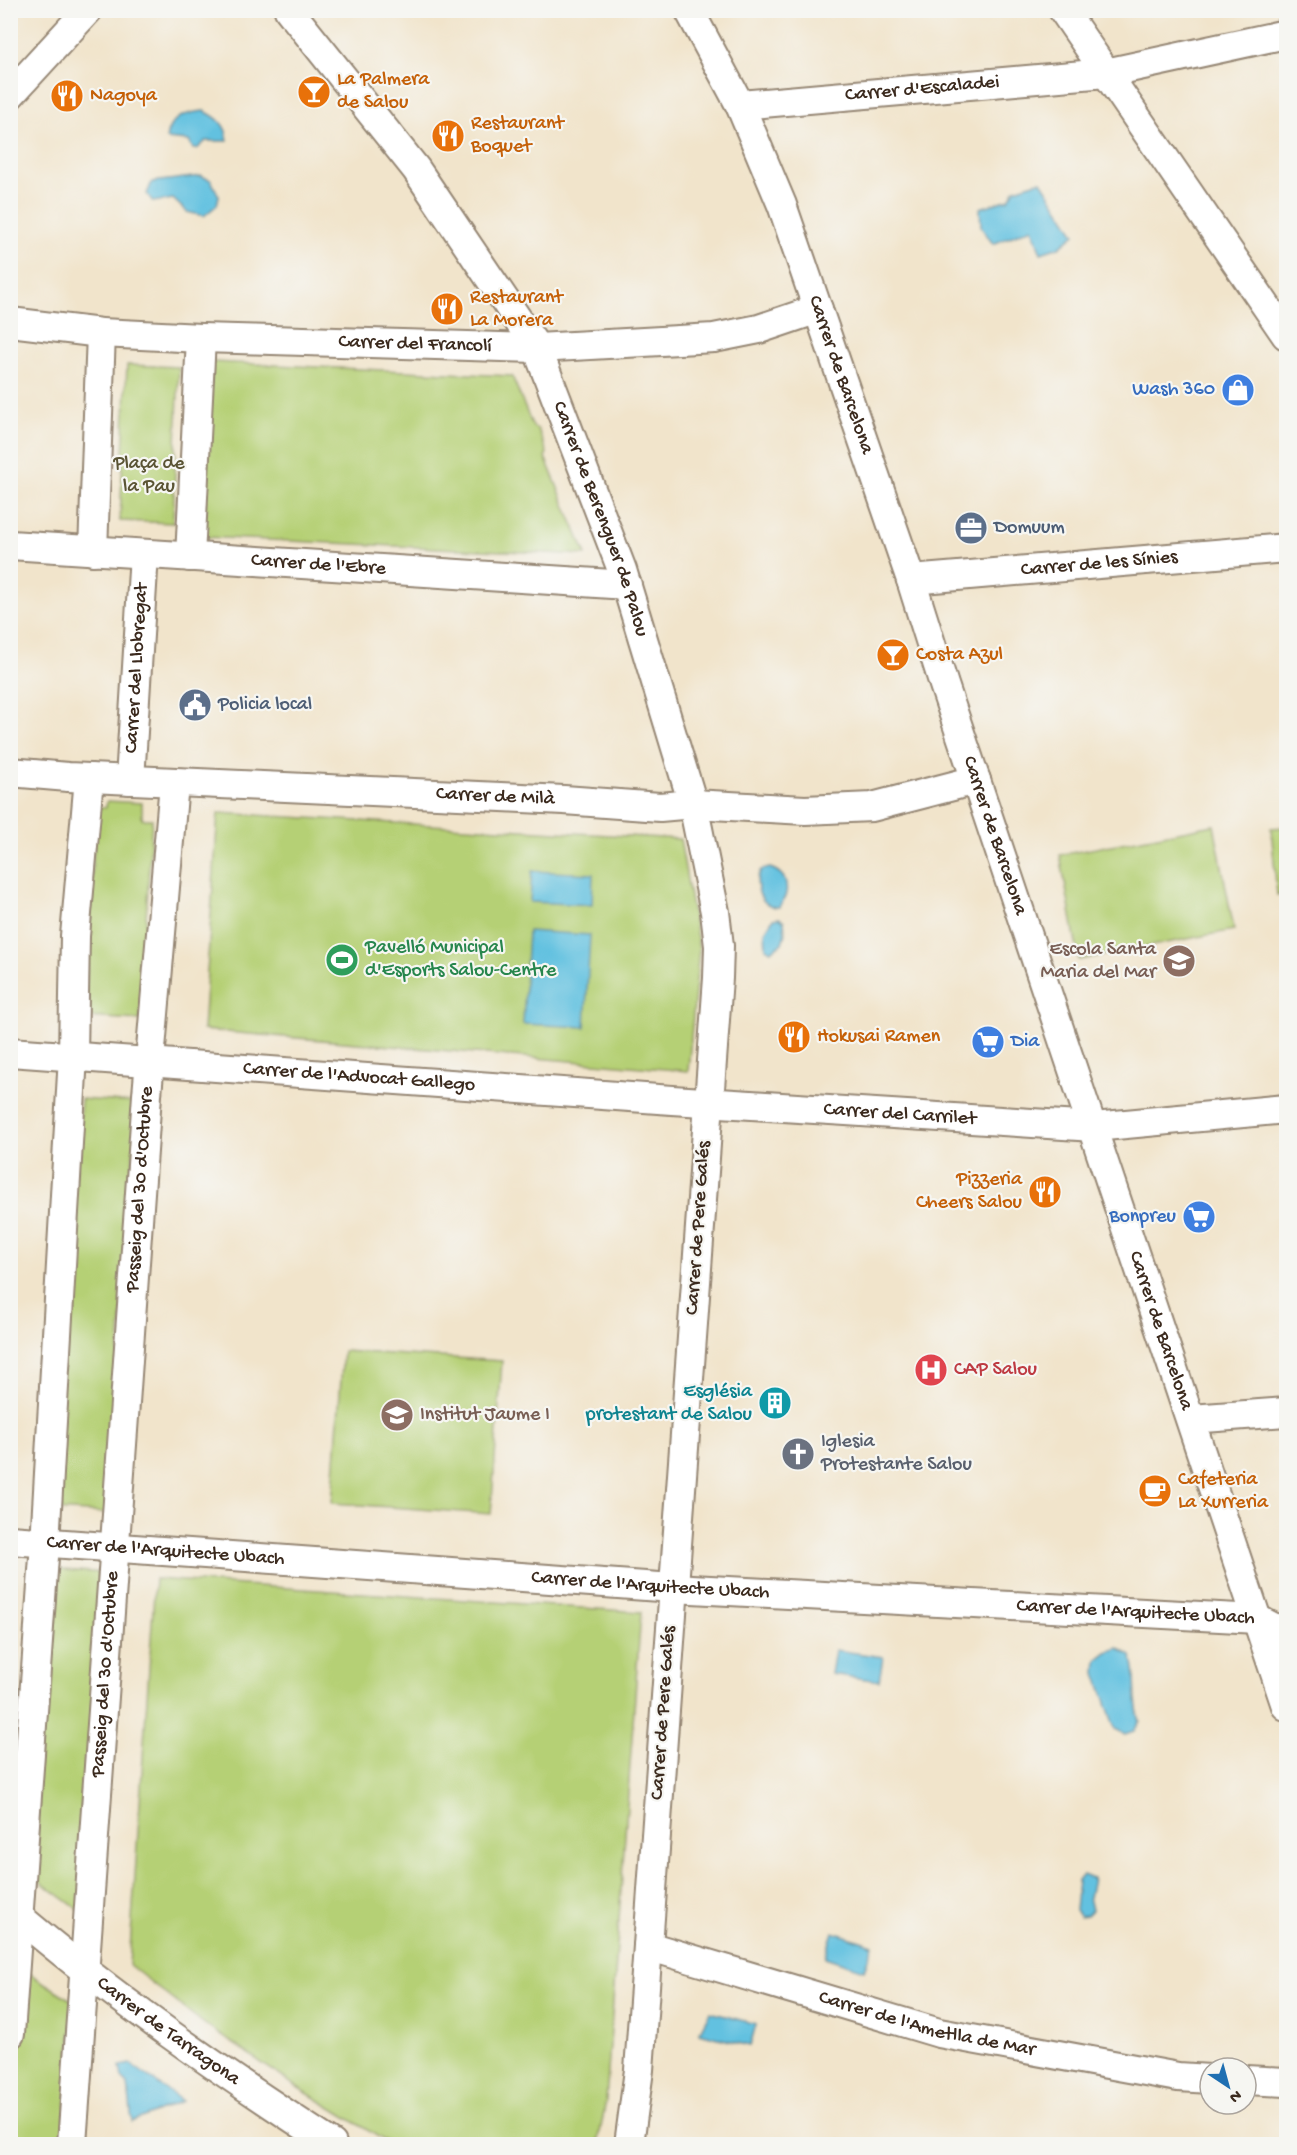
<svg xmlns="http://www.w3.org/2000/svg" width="1297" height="2155" font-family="'Gochi Hand',sans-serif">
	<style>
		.green { fill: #b5d075; stroke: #787d4a; stroke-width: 1.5 }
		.water { fill: #62c1e0; stroke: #4e767f; stroke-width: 1.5 }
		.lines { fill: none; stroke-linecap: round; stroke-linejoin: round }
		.minor-casing { stroke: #968774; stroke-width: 32 }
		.minor { stroke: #fff; stroke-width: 28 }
		.labels { text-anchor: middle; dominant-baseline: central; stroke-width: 4.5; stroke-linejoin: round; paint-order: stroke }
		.food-label { font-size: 20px; fill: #c56008; stroke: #f6f6f2; text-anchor: start }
		.street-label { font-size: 20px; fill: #3b2a1e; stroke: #f6f6f2 }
		.shop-label { font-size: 20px; fill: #366cbe; stroke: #f6f6f2; text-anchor: end }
		.park-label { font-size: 20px; fill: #5a5434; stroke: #f6f6f2 }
		.service-label { font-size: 20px; fill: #4e5e75; stroke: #f6f6f2; text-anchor: start }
		.leisure-label { font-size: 20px; fill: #27864d; stroke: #f6f6f2; text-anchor: start }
		.education-label { font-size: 20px; fill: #785e54; stroke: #f6f6f2; text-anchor: end }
		.health-label { font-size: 20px; fill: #be3a42; stroke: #f6f6f2; text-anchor: start }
		.culture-label { font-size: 20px; fill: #0d838f; stroke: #f6f6f2; text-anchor: end }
		.worship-label { font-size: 20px; fill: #5b616d; stroke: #f6f6f2; text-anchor: start }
	</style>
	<rect width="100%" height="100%" fill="#f6f6f2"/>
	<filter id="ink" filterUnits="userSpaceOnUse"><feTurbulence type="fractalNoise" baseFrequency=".0167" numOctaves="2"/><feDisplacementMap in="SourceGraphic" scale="12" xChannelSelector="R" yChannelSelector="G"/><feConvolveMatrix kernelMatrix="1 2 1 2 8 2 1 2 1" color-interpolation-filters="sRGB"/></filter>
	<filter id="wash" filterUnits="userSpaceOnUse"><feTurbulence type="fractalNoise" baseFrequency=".008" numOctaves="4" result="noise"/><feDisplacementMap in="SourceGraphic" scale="24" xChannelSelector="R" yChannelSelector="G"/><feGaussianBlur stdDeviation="1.35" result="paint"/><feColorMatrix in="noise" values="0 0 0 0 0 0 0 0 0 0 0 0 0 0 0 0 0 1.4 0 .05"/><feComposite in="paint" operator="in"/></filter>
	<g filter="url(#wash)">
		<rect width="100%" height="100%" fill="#f1e4cb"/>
		<!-- green -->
		<g class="green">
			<polygon points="212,362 512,376 533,427 538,429 547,453 545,457 586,555 203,537"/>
			<polygon points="127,365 179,367 173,523 120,521"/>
			<polygon points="107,801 142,803 142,819 152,819 140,1020 84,1017 96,807 106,807"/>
			<polygon points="218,813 680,839 699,949 688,1071 203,1030"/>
			<polygon points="1214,825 1234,930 1079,960 1060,855"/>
			<polygon points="1286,827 1286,894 1277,895 1271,828"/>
			<polygon points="81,1099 137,1103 107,1513 51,1510"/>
			<polygon points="343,1351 502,1361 491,1514 332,1503"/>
			<polygon points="50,1569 106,1573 82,1912 31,1875"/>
			<polygon points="155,1579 641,1612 606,2100 598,2144 390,2144 294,2085 203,2023 129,1965"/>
			<polygon points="24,1970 74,2002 63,2144 11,2144 11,2114"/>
		</g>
		<!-- water -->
		<g class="water">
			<path d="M204 111C217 117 227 125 228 141H206L197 149H193L189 141 166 139C169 117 185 113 204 111Z"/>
			<polygon points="201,176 211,180 219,196 217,205 204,216 187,212 173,199 153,202 147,194 152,182"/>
			<polygon points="1041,181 1075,234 1059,247 1041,253 1032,228 993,244 981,227 980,208 1009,199 1015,189"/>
			<path d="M770 868C789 874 791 892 779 907 760 908 752 884 761 870Z"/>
			<polygon points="532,871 593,874 592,905 530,902"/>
			<polygon points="779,918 784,921 785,933 782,943 771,951 766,948 765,932 773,919"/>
			<polygon points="528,931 590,935 585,1027 523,1024"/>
			<path d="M1118 1648 1131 1656C1139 1677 1132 1699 1140 1721L1134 1731 1125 1734 1115 1729 1096 1673 1097 1660 1107 1652Z"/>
			<polygon points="835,1650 883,1657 879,1681 831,1674"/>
			<polygon points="1083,1875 1093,1879 1089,1897 1092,1910 1087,1915 1080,1916 1075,1910 1078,1881"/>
			<polygon points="833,1932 873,1945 864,1970 825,1957"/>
			<polygon points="710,2012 756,2024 750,2046 699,2033"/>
			<polygon points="131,2064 182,2101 132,2122 128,2084 122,2078 120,2066"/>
		</g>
	</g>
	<g filter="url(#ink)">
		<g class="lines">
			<defs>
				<g id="minor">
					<path id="s1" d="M289 10 416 169 537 348 622 570 693 804 715 912 719 946 718 978 639 2070 629 2144"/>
					<path id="s2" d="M689 10 740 105 782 205 911 580 944 685 1286 1706"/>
					<polyline points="1063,10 1286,335"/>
					<polyline points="10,95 88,10"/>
					<path id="s3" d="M740 105 1106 73 1286 34"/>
					<path id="s4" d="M10 322 101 333 201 338 537 348 714 338 759 329 818 309"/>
					<path id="s5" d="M10 545 627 585"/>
					<polyline points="93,551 101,333"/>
					<polyline points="190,557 201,338"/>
					<path id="s6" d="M911 580 1286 548"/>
					<path id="s7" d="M10 772 68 777 564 800 660 807 693 804 805 810 872 807 976 780"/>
					<path id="s8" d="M130 780 144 554"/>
					<path id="s9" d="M10 1052 672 1100 1094 1127 1286 1109"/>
					<polyline points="1191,1419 1286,1412"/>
					<path id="s10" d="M10 1540 673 1588 1257 1619 1286 1634"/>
					<path id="s11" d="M10 1909C111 1996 221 2072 332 2144"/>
					<path id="s12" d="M648 1946 939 2033 1178 2077 1210 2079"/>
					<polyline points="10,2034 45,1543 73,1056 75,936 89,778"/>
					<polyline points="1246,2080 1286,2082"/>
					<path id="s13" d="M72 2144 147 1095 174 783"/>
				</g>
			</defs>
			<!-- minor casing -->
			<use href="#minor" class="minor-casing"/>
			<!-- minor -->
			<use href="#minor" class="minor"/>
		</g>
	</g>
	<!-- icons -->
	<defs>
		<symbol id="bar-disc" viewBox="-11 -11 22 22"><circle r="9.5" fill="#e8710a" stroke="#f6f6f2"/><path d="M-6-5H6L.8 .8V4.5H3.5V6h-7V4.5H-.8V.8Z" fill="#fff"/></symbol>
		<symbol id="restaurant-disc" viewBox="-11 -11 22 22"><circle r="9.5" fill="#e8710a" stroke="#f6f6f2"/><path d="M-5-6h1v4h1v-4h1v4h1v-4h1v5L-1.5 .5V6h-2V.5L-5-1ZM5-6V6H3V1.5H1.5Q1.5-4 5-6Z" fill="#fff"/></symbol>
		<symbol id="shop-disc" viewBox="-11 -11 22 22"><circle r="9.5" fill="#3f7fe0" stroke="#f6f6f2"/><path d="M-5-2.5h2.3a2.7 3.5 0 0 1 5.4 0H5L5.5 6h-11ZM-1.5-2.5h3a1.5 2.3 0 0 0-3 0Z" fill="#fff"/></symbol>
		<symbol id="office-disc" viewBox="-11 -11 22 22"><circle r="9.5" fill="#5c6f8a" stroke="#f6f6f2"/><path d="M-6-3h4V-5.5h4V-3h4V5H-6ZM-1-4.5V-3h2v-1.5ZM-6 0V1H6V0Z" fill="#fff"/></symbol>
		<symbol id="civic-disc" viewBox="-11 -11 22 22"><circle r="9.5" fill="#5c6f8a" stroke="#f6f6f2"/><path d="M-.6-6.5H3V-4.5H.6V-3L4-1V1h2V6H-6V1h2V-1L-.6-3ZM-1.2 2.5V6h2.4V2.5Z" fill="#fff"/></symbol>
		<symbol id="stadium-disc" viewBox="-11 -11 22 22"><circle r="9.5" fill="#2e9e5b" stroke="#f6f6f2"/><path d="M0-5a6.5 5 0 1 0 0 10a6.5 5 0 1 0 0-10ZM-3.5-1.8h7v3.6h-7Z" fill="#fff"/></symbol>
		<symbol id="school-disc" viewBox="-11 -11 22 22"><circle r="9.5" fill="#8d6e63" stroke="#f6f6f2"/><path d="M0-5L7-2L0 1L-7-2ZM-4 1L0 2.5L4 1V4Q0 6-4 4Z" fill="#fff"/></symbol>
		<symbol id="supermarket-disc" viewBox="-11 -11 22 22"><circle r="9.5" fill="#3f7fe0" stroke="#f6f6f2"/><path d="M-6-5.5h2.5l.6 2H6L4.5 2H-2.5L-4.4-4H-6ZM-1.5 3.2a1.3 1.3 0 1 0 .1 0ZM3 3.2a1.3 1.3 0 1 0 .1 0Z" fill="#fff"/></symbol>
		<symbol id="hospital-disc" viewBox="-11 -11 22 22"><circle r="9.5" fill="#e0444e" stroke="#f6f6f2"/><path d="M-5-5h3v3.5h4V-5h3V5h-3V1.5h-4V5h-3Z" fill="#fff"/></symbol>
		<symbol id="building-disc" viewBox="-11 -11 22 22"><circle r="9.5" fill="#0f9aa8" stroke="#f6f6f2"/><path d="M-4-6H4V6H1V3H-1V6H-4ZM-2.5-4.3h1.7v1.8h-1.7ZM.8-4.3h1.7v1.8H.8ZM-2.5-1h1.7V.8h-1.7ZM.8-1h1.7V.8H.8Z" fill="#fff"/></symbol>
		<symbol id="church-disc" viewBox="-11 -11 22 22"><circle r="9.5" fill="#6b7280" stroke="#f6f6f2"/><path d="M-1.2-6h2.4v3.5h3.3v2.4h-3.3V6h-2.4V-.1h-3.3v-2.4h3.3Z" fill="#fff"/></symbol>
		<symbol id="cafe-disc" viewBox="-11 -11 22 22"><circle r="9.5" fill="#e8710a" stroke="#f6f6f2"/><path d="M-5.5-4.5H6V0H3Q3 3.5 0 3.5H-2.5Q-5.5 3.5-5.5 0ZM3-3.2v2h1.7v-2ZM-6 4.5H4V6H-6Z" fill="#fff"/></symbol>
	</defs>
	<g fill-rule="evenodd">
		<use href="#bar-disc" x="295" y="73" width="38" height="38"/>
		<use href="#restaurant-disc" x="48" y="77" width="38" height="38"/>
		<use href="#restaurant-disc" x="429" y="117" width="38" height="38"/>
		<use href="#restaurant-disc" x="428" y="290" width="38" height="38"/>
		<use href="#shop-disc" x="1219" y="371" width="38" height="38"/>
		<use href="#office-disc" x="952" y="509" width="38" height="38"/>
		<use href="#bar-disc" x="874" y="636" width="38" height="38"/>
		<use href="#civic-disc" x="176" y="686" width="38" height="38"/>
		<use href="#stadium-disc" x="323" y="941" width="38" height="38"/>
		<use href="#school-disc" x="1160" y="942" width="38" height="38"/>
		<use href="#restaurant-disc" x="775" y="1018" width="38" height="38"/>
		<use href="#supermarket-disc" x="969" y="1023" width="38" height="38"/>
		<use href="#restaurant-disc" x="1026" y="1173" width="38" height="38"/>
		<use href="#supermarket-disc" x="1180" y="1198" width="38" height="38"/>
		<use href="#hospital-disc" x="912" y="1351" width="38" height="38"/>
		<use href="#building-disc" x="756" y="1384" width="38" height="38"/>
		<use href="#school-disc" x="378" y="1396" width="38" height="38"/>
		<use href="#church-disc" x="779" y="1435" width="38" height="38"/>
		<use href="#cafe-disc" x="1136" y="1472" width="38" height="38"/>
	</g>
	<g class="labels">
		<!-- food labels -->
		<g class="food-label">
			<text x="337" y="80">La Palmera<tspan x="337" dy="23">de Salou</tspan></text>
			<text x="90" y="96">Nagoya</text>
			<text x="471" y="124">Restaurant<tspan x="471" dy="23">Boquet</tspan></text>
			<text x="470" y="298">Restaurant<tspan x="470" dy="23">La Morera</tspan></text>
			<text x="916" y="655">Costa Azul</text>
			<text x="817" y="1037">Hokusai Ramen</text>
			<text x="1022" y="1180" text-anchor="end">Pizzeria<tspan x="1022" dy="23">Cheers Salou</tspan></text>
			<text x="1178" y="1480">Cafeteria<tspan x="1178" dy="23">La Xurreria</tspan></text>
		</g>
		<!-- street labels -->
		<g class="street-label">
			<text stroke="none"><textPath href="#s3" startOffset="183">Carrer d'Escaladei</textPath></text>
			<text stroke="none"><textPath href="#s4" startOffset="406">Carrer del Francolí</textPath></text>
			<text stroke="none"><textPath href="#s2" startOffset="396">Carrer de Barcelona</textPath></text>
			<text stroke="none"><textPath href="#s1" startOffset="602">Carrer de Berenguer de Palou</textPath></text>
			<text stroke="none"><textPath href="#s6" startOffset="189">Carrer de les Sínies</textPath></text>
			<text stroke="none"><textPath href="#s5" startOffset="309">Carrer de l'Ebre</textPath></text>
			<text stroke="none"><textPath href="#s8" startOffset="112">Carrer del Llobregat</textPath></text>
			<text stroke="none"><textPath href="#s7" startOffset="486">Carrer de Milà</textPath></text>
			<text stroke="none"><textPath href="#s2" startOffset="882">Carrer de Barcelona</textPath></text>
			<text stroke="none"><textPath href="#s9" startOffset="350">Carrer de l'Advocat Gallego</textPath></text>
			<text stroke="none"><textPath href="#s9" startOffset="892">Carrer del Carrilet</textPath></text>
			<text stroke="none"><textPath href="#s13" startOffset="957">Passeig del 30 d'Octubre</textPath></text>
			<text transform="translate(699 1228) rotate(-86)">Carrer de Pere Galés</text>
			<text stroke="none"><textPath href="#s2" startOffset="1404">Carrer de Barcelona</textPath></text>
			<text stroke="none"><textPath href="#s10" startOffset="156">Carrer de l'Arquitecte Ubach</textPath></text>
			<text stroke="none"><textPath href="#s10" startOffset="642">Carrer de l'Arquitecte Ubach</textPath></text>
			<text stroke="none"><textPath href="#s10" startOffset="1128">Carrer de l'Arquitecte Ubach</textPath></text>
			<text stroke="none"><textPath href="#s13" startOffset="471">Passeig del 30 d'Octubre</textPath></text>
			<text transform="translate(664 1713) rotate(-86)">Carrer de Pere Galés</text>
			<text stroke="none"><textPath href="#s12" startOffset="290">Carrer de l'Ametlla de Mar</textPath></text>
			<text stroke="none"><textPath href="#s11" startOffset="200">Carrer de Tarragona</textPath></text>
		</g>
		<!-- shop labels -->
		<g class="shop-label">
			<text x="1215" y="390">Wash 360</text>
			<text x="1011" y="1042" text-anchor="start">Dia</text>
			<text x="1176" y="1217">Bonpreu</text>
		</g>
		<!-- park labels -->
		<g class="park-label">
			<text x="149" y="464">Plaça de<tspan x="149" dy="23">la Pau</tspan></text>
		</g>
		<!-- service labels -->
		<g class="service-label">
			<text x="994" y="528">Domuum</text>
			<text x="218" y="705">Policia local</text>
		</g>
		<!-- leisure labels -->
		<g class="leisure-label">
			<text x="365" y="948">Pavelló Municipal<tspan x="365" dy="23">d'Esports Salou-Centre</tspan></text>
		</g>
		<!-- education labels -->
		<g class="education-label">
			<text x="1156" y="950">Escola Santa<tspan x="1156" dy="23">Maria del Mar</tspan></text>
			<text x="420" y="1415" text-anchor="start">Institut Jaume I</text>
		</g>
		<!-- health labels -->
		<g class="health-label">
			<text x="954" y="1370">CAP Salou</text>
		</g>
		<!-- culture labels -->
		<g class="culture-label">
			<text x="752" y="1392">Església<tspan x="752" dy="23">protestant de Salou</tspan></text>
		</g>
		<!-- worship labels -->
		<g class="worship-label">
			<text x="821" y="1442">Iglesia<tspan x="821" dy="23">Protestante Salou</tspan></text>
		</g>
	</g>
	<!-- margin -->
	<rect width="1297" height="2155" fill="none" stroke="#f6f6f2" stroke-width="36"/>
	<!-- north arrow -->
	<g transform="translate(1228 2086) rotate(144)"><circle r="28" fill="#f6f6f2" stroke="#aba49d" stroke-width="1.5"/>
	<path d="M0-4.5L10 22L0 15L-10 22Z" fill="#1f6fb2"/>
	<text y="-9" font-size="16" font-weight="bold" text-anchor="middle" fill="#3b2a1e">N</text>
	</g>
</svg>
